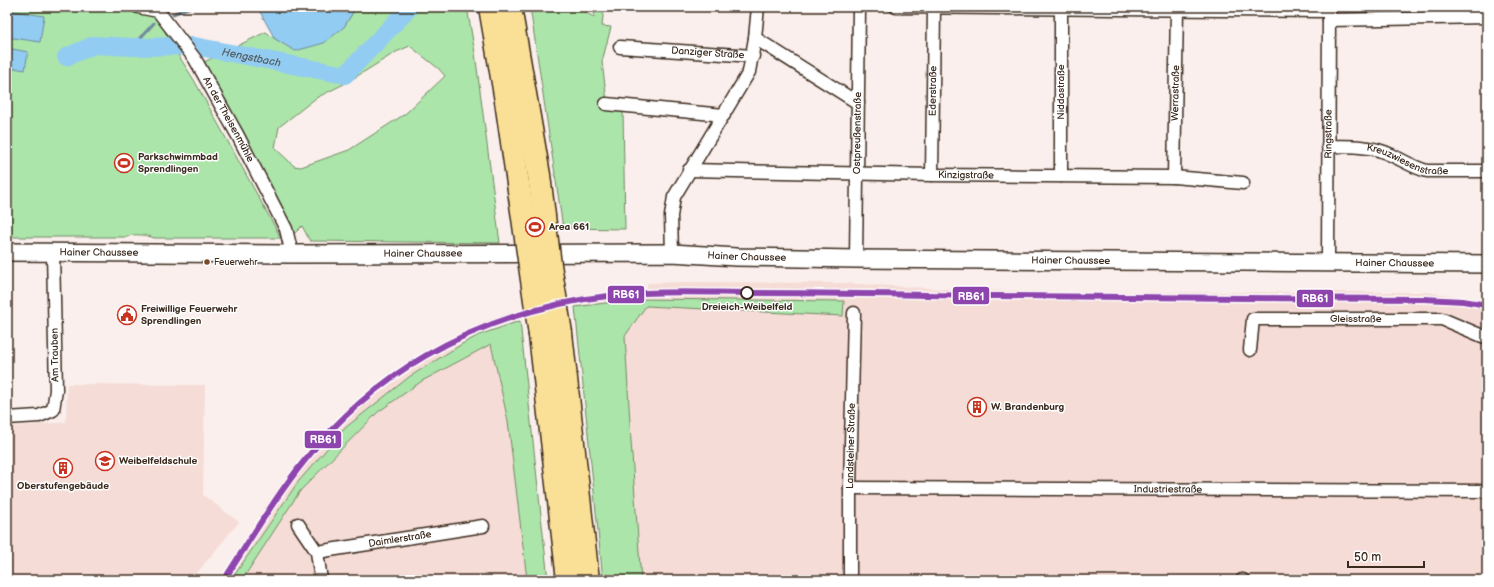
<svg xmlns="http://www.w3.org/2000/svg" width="1494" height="587" font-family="'Balsamiq Sans',sans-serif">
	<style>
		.built { fill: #f5dcd6 }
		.green { fill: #abe5aa; stroke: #738864; fill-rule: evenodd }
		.water { fill: #92ccf2; stroke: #6f8b9d }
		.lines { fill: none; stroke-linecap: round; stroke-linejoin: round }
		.stream { stroke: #6f8b9d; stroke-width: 3 }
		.river { stroke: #92ccf2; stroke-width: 18 }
		.street-casing { stroke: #3b2a1e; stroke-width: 15 }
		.secondary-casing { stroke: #3b2a1e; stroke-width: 20 }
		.highway-casing { stroke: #3b2a1e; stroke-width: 25 }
		.street { stroke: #fff; stroke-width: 12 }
		.secondary { stroke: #fff; stroke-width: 17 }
		.highway { stroke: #fadf96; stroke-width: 22 }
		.highway-bridge-casing { stroke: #3b2a1e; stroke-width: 25; stroke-linecap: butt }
		.highway-bridge { stroke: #fadf96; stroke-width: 22 }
		.rail-1-casing { stroke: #fff; stroke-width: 9 }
		.rail-1 { stroke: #8e44ad; stroke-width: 6 }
		.bus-dot { fill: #7a4b2a; stroke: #fff; stroke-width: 1.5 }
		.stop-dot { fill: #fff; stroke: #3b2a1e; stroke-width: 2 }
		.labels { text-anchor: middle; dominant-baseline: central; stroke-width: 3; stroke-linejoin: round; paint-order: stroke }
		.bus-label { font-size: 9px; fill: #3b2a1e; stroke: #fff; text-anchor: start }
		.street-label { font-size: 10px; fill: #3b2a1e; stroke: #fff }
		.poi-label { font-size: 10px; font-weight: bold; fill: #3b2a1e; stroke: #fff; text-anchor: start }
		.stop-label { font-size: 10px; font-weight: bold; fill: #3b2a1e; stroke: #fff }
		.water-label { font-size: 11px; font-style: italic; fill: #555b5e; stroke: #fff }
		.line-badge { stroke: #fff; stroke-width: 1.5 }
		.badge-label { font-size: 11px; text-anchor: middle; font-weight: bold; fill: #fff }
	</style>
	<rect width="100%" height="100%" fill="#faefec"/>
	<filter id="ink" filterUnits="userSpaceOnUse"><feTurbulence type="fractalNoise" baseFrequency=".025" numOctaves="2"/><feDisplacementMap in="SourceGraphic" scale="8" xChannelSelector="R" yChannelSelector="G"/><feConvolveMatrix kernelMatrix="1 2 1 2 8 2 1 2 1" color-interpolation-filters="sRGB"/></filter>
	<g filter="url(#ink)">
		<!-- built -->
		<g class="built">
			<polygon points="686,282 841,283 942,289 1059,292 1426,292 1487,300 1487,580 641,580 631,441 625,336 646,306 843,315 844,301 636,299 575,307 574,296 621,289 647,288 647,283"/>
			<polygon points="518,310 520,321 479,335 462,344 409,377 298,482 231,580 220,580 268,502 306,452 351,406 392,373 434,346 486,321"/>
			<polygon points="491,344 508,421 527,580 242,580 300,491 378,412 422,381"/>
			<polygon points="67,384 205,385 203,495 239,522 191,580 7,580 7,427 66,422"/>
		</g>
		<!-- green -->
		<g class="green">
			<path d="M7 7H123L156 14 172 45 194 80 281 238H154C147 235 133 233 127 237H7Z"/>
			<path d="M356 7H467L475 53 500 243 310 241 302 226 294 234 204 62 266 32 275 39 344 27ZM410 46 439 69 445 76 405 114 349 150 301 167 294 166 275 148 279 127 316 98 346 83 396 52Z"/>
			<polygon points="530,7 579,7 581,10 594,17 596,7 604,7 602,26 611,27 602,62 608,109 623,110 625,229 563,228"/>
			<polygon points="636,299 844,301 843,316 646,306 625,336 631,441 641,580 603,580 575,307"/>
			<polygon points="520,321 548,580 527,580 508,421 491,344 422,381 378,412 300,491 242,580 231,580 298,482 345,428 409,377 462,344 479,335"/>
		</g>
		<!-- water -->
		<g class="water">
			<polygon points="259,7 356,7 344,27 324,43 295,51 275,39 260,12"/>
			<polygon points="7,10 44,16 40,42 7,37"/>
			<polygon points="7,48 28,52 25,70 14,68 12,75 7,74"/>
		</g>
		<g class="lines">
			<!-- stream -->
			<g class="stream">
				<polyline points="173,14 190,7"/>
				<polyline points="132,47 154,23"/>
			</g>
			<!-- river -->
			<path class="river" id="s1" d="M66 57 94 45 132 47 194 46 345 75 410 7"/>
			<defs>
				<g id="street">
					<path id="s2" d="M138 7 158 11 195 59 238 136 286 229 292 254"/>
					<polyline points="896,7 1329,11"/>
					<polyline points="1329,20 1487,17"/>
					<polyline points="755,38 858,103"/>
					<path id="s3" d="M620 47 753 56"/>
					<polyline points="606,104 724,115"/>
					<path id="s4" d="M1328 146C1345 147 1365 145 1381 151 1397 156 1411 167 1427 171H1487"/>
					<path id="s5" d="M689 170 932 175 1174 177 1243 183"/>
					<path id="s6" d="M932 175 934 8"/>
					<polyline points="1061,176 1061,9"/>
					<path id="s7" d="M1174 177 1177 10"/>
					<polyline points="672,253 671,216 674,197 749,72 755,38 758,7"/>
					<path id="s8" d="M856 259 859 7"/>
					<path id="s9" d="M1328 262 1329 7"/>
					<path id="s10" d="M1250 350 1253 319H1442L1487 338"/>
					<polyline points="7,418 39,416 53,410 56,390 53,252"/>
					<path id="s11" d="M850 488 1487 491"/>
					<polyline points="298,524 317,552 321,580"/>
					<path id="s12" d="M317 552 483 526"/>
					<path id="s13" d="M850 580V488L854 313"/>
					<polyline points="1242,580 1243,580"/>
				</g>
				<g id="secondary">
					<path id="s14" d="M7 252 292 254 672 253 736 257 856 259 1487 264"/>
				</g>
				<g id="highway">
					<polyline points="561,333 588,580"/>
					<polyline points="540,335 568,580"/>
				</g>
			</defs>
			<!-- street casing -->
			<use href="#street" class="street-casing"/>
			<!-- secondary casing -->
			<use href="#secondary" class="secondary-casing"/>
			<!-- highway casing -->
			<use href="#highway" class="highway-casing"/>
			<!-- street -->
			<use href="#street" class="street"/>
			<!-- secondary -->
			<use href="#secondary" class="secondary"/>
			<!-- highway -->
			<use href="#highway" class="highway"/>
			<defs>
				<g id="highway-bridge">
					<polyline points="490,7 506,101 540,335"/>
					<polyline points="510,7 539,175 550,265 561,333"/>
				</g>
			</defs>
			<!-- highway-bridge casing -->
			<use href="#highway-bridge" class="highway-bridge-casing"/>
			<!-- highway-bridge -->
			<use href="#highway-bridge" class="highway-bridge"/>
			<defs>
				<path id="rail-1" d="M224 580C250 540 275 497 305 460 338 419 379 383 425 356 491 318 568 296 645 293 682 291 720 293 757 293 836 293 915 295 995 296 1138 298 1281 298 1424 299L1463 301 1487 305"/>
			</defs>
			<!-- rail-1 casing -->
			<use href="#rail-1" class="rail-1-casing"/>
			<!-- rail-1 -->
			<use href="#rail-1" class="rail-1"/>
		</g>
	</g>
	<!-- icons -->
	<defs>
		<symbol id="stadium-ring" viewBox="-11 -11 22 22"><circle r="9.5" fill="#fff" stroke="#c8321e" stroke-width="1.5"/><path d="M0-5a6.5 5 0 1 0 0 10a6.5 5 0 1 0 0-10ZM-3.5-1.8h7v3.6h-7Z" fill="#c8321e"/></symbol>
		<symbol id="civic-ring" viewBox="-11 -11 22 22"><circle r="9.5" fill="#fff" stroke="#c8321e" stroke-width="1.5"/><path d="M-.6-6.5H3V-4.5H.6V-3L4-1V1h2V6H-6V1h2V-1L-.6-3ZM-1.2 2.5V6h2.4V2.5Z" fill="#c8321e"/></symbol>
		<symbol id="building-ring" viewBox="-11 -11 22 22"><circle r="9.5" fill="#fff" stroke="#c8321e" stroke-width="1.5"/><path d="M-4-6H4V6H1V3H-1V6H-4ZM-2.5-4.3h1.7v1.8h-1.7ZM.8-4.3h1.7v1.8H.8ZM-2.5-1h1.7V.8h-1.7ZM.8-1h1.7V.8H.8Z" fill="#c8321e"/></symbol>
		<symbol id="school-ring" viewBox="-11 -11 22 22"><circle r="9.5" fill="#fff" stroke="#c8321e" stroke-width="1.5"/><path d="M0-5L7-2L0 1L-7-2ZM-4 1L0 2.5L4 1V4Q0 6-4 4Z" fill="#c8321e"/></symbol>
	</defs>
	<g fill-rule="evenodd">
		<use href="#stadium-ring" x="113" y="152" width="22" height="22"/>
		<use href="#stadium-ring" x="524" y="216" width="22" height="22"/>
		<use href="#civic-ring" x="116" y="304" width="22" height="22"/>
		<use href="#building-ring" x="966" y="396" width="22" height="22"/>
		<use href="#school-ring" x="94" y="450" width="22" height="22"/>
		<use href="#building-ring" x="52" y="457" width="22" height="22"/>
	</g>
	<!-- markers -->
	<circle class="bus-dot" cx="207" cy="262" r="3.5"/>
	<circle class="stop-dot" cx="747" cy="293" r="6"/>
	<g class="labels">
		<!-- bus labels -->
		<g class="bus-label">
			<text x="214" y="262">Feuerwehr</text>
		</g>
		<!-- street labels -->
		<g class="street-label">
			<text stroke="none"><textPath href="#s3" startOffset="88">Danziger Straße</textPath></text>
			<text stroke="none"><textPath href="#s6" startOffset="84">Ederstraße</textPath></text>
			<text transform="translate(1061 92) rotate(-90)">Niddastraße</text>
			<text stroke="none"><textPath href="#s7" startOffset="84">Werrastraße</textPath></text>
			<text stroke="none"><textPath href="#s2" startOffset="150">An der Theisenmühle</textPath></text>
			<text stroke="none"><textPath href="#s8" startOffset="126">Ostpreußenstraße</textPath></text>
			<text stroke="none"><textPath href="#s9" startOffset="128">Ringstraße</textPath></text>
			<text stroke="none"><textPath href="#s4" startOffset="82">Kreuzwiesenstraße</textPath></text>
			<text stroke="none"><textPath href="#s5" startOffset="277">Kinzigstraße</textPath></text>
			<text stroke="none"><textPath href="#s14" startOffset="92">Hainer Chaussee</textPath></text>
			<text stroke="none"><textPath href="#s14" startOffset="416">Hainer Chaussee</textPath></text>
			<text stroke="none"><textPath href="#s14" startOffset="740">Hainer Chaussee</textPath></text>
			<text stroke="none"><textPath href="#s14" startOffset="1064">Hainer Chaussee</textPath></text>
			<text stroke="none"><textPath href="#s14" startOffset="1388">Hainer Chaussee</textPath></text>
			<text stroke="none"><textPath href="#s10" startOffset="134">Gleisstraße</textPath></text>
			<text transform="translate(55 355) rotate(-91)">Am Trauben</text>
			<text stroke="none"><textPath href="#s13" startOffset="134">Landsteiner Straße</textPath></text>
			<text stroke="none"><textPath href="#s11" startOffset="318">Industriestraße</textPath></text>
			<text stroke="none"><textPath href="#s12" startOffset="84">Daimlerstraße</textPath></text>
		</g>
		<!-- poi labels -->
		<g class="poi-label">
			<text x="138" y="157">Parkschwimmbad<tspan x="138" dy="12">Sprendlingen</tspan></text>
			<text x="549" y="227">Area 661</text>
			<text x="141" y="309">Freiwillige Feuerwehr<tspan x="141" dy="12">Sprendlingen</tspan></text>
			<text x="991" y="407">W. Brandenburg</text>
			<text x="119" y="461">Weibelfeldschule</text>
			<text x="63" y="486" text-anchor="middle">Oberstufengebäude</text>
		</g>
		<!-- stop labels -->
		<g class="stop-label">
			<text x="747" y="307">Dreieich-Weibelfeld</text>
		</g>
		<!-- water labels -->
		<g class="water-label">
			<text stroke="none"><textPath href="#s1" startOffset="189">Hengstbach</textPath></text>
		</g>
	</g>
	<g class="line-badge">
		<rect x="607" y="285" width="38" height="19" rx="4" fill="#8e44ad"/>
		<rect x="952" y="286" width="38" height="19" rx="4" fill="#8e44ad"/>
		<rect x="1296" y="289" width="38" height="19" rx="4" fill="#8e44ad"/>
		<rect x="304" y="430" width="38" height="19" rx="4" fill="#8e44ad"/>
	</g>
	<g class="badge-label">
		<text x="626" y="298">RB61</text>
		<text x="971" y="300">RB61</text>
		<text x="1315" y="302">RB61</text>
		<text x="323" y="443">RB61</text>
	</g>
	<!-- margin -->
	<rect width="1494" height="587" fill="none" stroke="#fff" stroke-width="24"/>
	<rect x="12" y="12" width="1470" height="563" fill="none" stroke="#3b2a1e" stroke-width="1.5" filter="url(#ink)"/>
	<!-- scale -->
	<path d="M1348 561v6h76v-6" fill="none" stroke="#3b2a1e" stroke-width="2"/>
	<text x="1354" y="561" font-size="12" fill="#3b2a1e" stroke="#ffffff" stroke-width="3" paint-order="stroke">50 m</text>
</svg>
